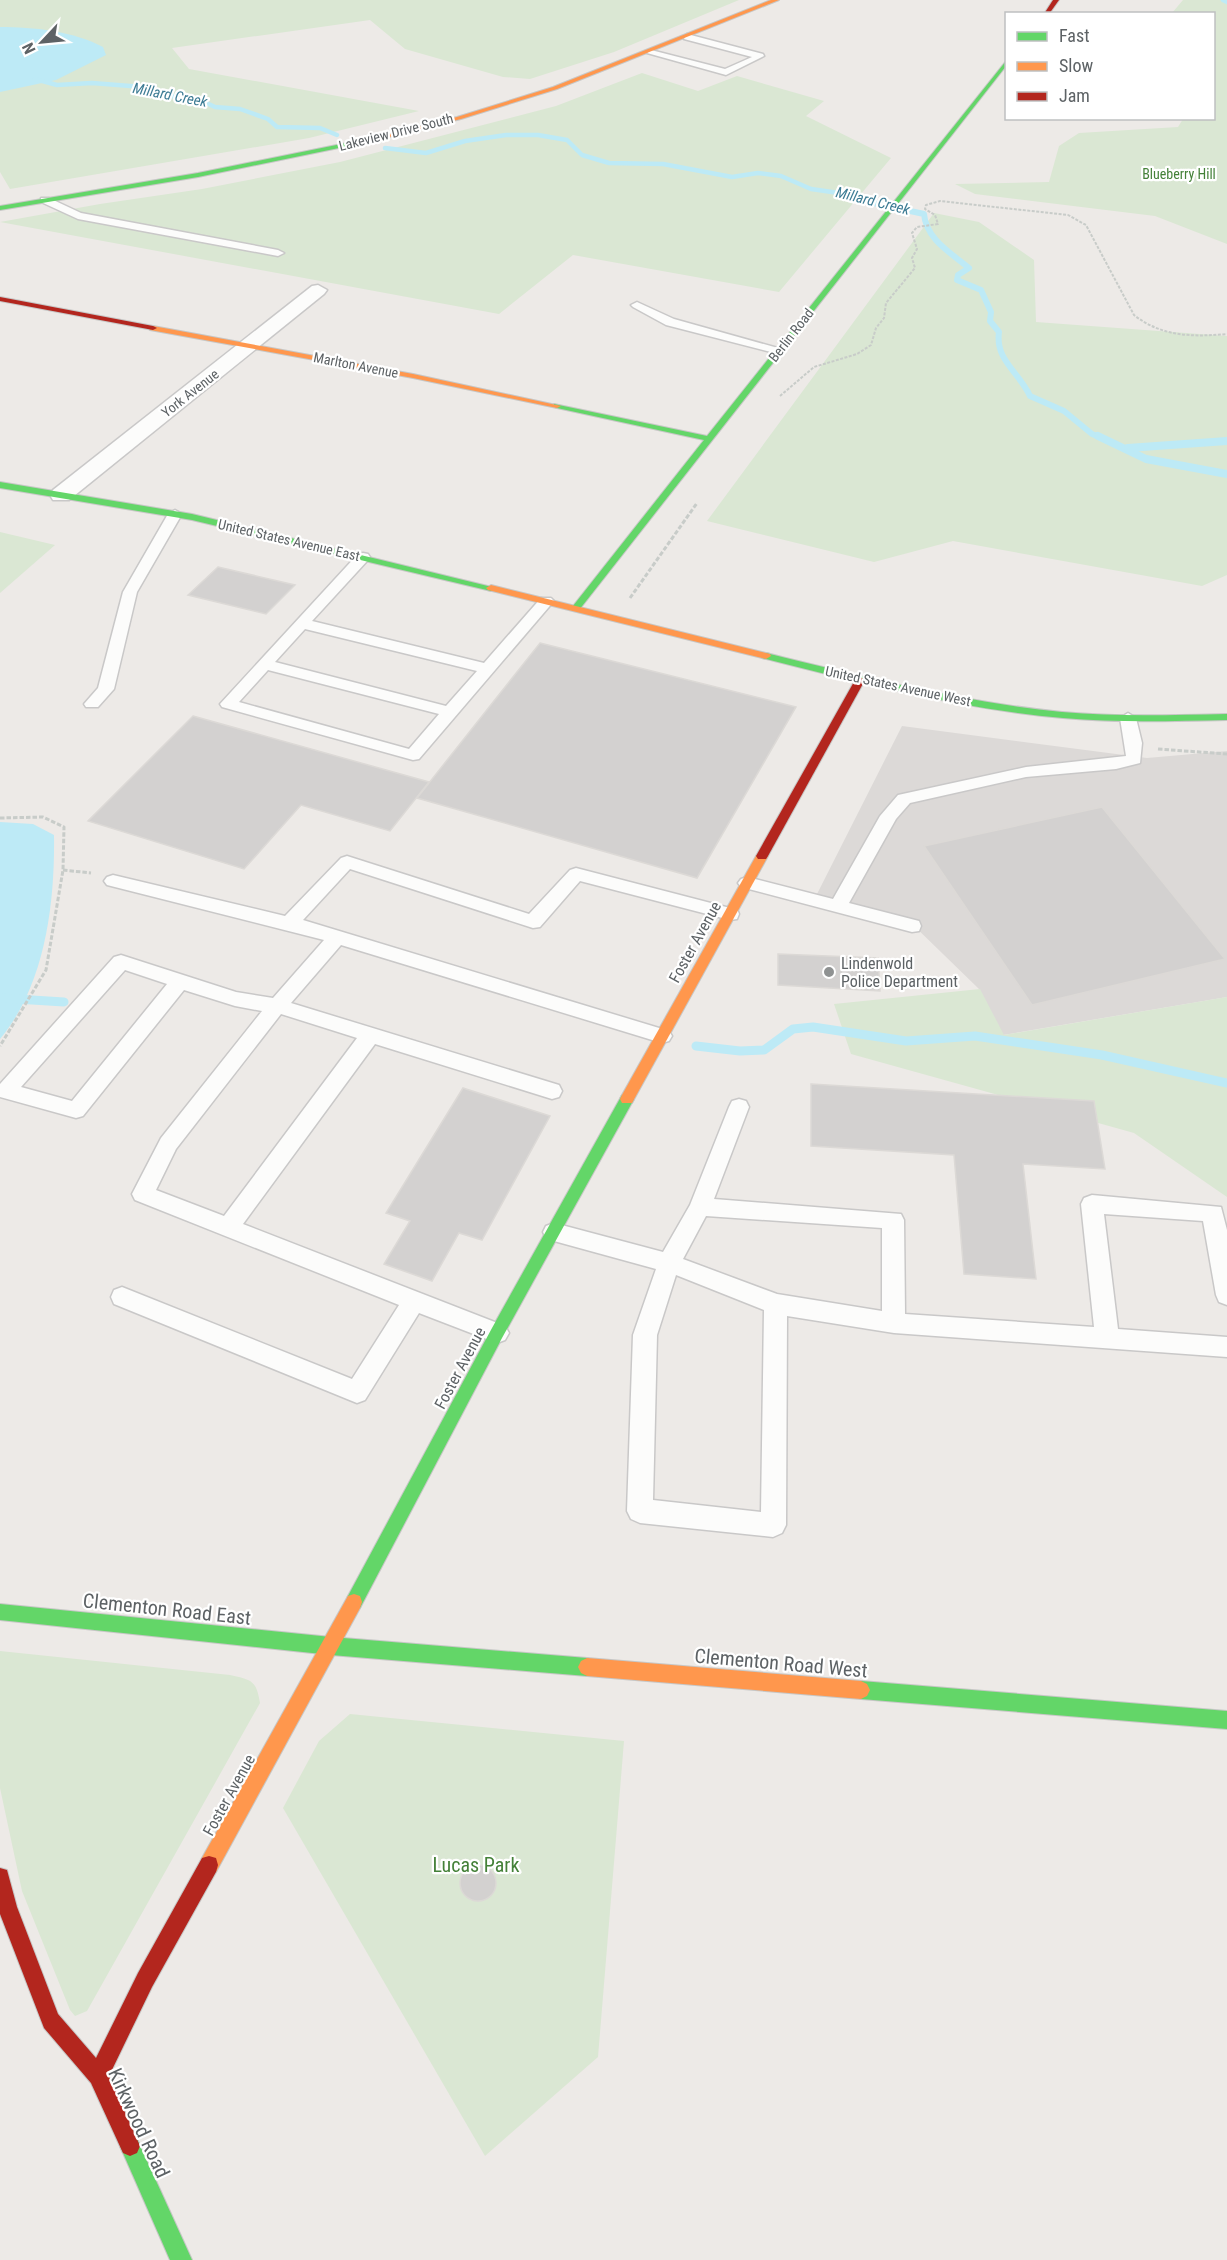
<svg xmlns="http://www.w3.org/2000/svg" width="1227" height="2260" font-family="'Roboto Condensed',sans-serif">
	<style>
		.industrial { fill: #dcd9d7 }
		.green { fill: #dae7d3 }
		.water { fill: #bdeaf6 }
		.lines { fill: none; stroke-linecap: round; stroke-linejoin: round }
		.stream-far3 { stroke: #bdeaf6; stroke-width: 4.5 }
		.stream-far2 { stroke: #bdeaf6; stroke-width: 6 }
		.stream-far1 { stroke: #bdeaf6; stroke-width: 8 }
		.stream { stroke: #bdeaf6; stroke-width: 9 }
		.building { fill: #d3d1d0; stroke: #dcd9d6; stroke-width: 1.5 }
		.lane-casing { stroke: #c9c8c8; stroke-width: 3 }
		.street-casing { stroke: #c9c8c8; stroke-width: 3 }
		.fast-casing { stroke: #c7c7c6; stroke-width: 2 }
		.slow-casing { stroke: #c7c7c6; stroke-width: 2 }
		.jam-casing { stroke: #c7c7c6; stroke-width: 2 }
		.path-far1 { stroke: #c8ccc9; stroke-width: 2; stroke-dasharray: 3 1.5; stroke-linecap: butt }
		.path { stroke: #c8ccc9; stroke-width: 3; stroke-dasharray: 4.5 2; stroke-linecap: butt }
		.lane { fill: #fcfcfb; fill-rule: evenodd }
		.street { fill: #fcfcfb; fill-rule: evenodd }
		.fast { fill: #63d668; fill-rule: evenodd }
		.slow { fill: #ff974d; fill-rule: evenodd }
		.jam { fill: #b3261e; fill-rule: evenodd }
		.poi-dot { fill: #8f9292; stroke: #fff; stroke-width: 2 }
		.labels { text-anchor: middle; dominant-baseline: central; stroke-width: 4.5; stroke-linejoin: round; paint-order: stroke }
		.far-street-label { font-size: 14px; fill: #5d6265; stroke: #fff }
		.far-park-label { font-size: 14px; fill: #448138; stroke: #fff }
		.far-water-label { font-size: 15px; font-style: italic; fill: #3c7b94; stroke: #fff }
		.street-label { font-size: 16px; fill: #5d6265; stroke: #fff }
		.poi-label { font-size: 16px; fill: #5d6265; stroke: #fff; text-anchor: start }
		.near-street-label { font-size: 20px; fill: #5d6265; stroke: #fff }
		.near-park-label { font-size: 20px; fill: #448138; stroke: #fff }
	</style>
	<rect width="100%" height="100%" fill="#edeae7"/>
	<!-- industrial -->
	<polygon class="industrial" points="902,726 1147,758 1227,751 1227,997 1003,1035 979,989 907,919 815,898"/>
	<!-- green -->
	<g class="green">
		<polygon points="0,0 739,0 614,52 530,79 503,77 405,49 370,20 172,48 189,69 419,111 309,138 10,189 0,172 0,91 60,34 0,27"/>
		<polygon points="1183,0 1227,0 1227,244 1155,216 975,194 955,184 1049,182 1059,146 1079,133 1178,127 1183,119 1214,118 1214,14 1172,13"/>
		<polygon points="642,73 698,91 737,76 824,101 806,116 891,158 779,292 573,255 499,314 0,222 100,204 202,189 340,162 556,106"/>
		<polygon points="934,213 979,222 1034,260 1036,322 1227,336 1227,575 1202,586 953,541 874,562 707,521"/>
		<polygon points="0,532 55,545 0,593"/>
		<polygon points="980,989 1004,1035 1227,997 1227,1197 1134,1133 851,1054 834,1004"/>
		<path d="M0 1651 230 1675C252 1680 256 1680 260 1703L87 2011 75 2016 70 2010 22 1891 0 1788Z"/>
		<polygon points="350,1714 624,1741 598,2057 485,2156 283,1808 319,1741"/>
	</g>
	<!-- water -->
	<g class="water">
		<path d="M0 27C33 27 73 31 103 47L106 55 56 80 0 92Z"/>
		<path d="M0 822 33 824 54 835C55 904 45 985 0 1039Z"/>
	</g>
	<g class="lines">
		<!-- stream-far3 -->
		<g class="stream-far3">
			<polyline points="1223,0 1227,2"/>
			<polyline points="35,79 57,85 92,83 143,87 158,94 200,100 215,107 240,109 268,119 277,127 320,128 337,135"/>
			<polyline points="385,148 426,153 465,141 506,135 538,135 567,140 582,155 609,163 663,164 732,177 758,173 781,176 811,189 846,194"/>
		</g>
		<!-- stream-far2 -->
		<path class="stream-far2" d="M842 192 869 202 924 214C926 239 951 253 969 268L958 275 957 280 981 290 991 312 990 321 999 332C995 360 1019 372 1030 396L1064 411 1092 434 1102 438"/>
		<!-- stream-far1 -->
		<g class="stream-far1">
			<polyline points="1098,436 1146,459 1227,474"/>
			<polyline points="1128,448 1227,441"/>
		</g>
		<!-- stream -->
		<g class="stream">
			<polyline points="0,998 64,1002"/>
			<polyline points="696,1046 740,1051 764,1050 793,1029 813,1027 906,1041 975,1036 1102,1055 1227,1083"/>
		</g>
	</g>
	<!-- building -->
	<g class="building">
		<polygon points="218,567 295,585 266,614 188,595"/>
		<polygon points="540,643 796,707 697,878 417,798"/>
		<polygon points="193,716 429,782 390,831 301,805 244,869 88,821"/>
		<polygon points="1102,807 1225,959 1032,1005 924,846"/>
		<polygon points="778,954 878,958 880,991 778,985"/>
		<polygon points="811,1084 1094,1101 1105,1169 1023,1164 1036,1279 964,1274 954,1155 811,1146"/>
		<polygon points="463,1088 550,1116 482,1240 459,1233 432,1281 384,1264 410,1221 386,1213"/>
		<circle cx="478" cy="1883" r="18"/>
	</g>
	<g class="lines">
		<defs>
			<g id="lane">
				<polygon points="687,34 763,54 764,56 726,75 647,53 651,50 725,69 752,57 684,39"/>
				<polygon points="41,198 49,198 81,213 278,250 284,253 278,256 78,219 41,202"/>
				<polygon points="637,302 674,319 785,350 779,354 666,325 633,307 631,305"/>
				<polygon points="175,510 182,514 137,592 114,689 98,707 86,707 84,704 98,688 123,592 168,514"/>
				<path d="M363 553 368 554 370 557 368 560 312 621 484 663 541 598H551L554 601 419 759 413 760 222 707 220 704 358 554ZM305 629 477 671 446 706 275 662ZM268 670 439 714 409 749 239 702Z"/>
				<polygon points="1128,713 1136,718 1142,743 1140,763 1116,769 1026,777 910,803 896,819 849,903 919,921 921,926 919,931 912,932 741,887 738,883 741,879 747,877 833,899 880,816 898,795 1026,767 1126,756 1120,718"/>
				<path d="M347 856 529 914 570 870 576 868 730 908 737 909 739 914 737 919 730 920 580 881 540 927 533 928 350 869 303 920 669 1031 672 1036 669 1041 662 1043 341 945 291 1003 559 1085 562 1091 559 1097 552 1099 375 1044 243 1224 505 1326 509 1333 505 1340 497 1343 419 1313 365 1400 357 1403 114 1304 111 1297 114 1290 122 1287 352 1379 399 1305 135 1200 132 1194 161 1138 262 1011 235 1006 184 990 83 1116 76 1118 0 1097V1084L114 957 121 955 236 992 273 998 324 940 107 885 104 881 107 877 113 875 285 916 341 858ZM125 970 167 984 72 1101 21 1087ZM281 1014 357 1038 224 1216 156 1190 176 1149Z"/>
				<path d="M739 1099 746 1101 749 1107 714 1199 901 1214 904 1220 905 1314 1094 1327 1081 1204 1084 1198 1092 1195 1221 1207 1227 1230V1305L1219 1302 1216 1295 1203 1221 1104 1214 1118 1329 1227 1337V1357L894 1333 787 1316 786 1525 782 1533 773 1537 640 1523 631 1519 627 1511 633 1335 656 1269 554 1241 546 1238 543 1232 546 1226 554 1223 663 1252 690 1205 729 1107 732 1101ZM706 1216 882 1228V1311L777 1294 683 1259ZM676 1275 764 1310 761 1512 653 1500 657 1335Z"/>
			</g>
			<polygon id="street" points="318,285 327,290 324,294 69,500 53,500 50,495 53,490 312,286"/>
			<g id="fast">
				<polygon points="1006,61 1006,66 579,610 573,610 573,606 704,440 557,408 553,406 554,404 707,436"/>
				<polygon points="361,140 363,143 198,177 0,210 0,206 198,173"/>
				<polygon points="0,482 192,514 496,588 491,591 192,520 0,488"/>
				<path d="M766 653C864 677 962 702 1062 712 1117 717 1172 715 1227 714V720C1172 721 1117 723 1063 718 961 709 861 683 762 658V654Z"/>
				<polygon points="627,1094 634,1099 502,1338 360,1608 354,1610 348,1608 346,1602 348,1596 492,1328 622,1095"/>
				<polygon points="0,1604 331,1637 587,1658 593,1661 596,1667 593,1673 587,1676 331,1655 0,1620"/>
				<polygon points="861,1681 1227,1711 1227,1729 861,1699 855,1696 852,1690 855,1684"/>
				<polygon points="130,2136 137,2139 192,2260 170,2260 120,2146 123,2139"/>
			</g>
			<g id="slow">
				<polygon points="771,0 779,0 557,89 461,119 361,144 358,142 457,117 553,87"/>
				<polygon points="153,326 413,374 561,406 557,408 413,378 150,330 149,328"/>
				<polygon points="491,585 770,654 771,656 766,659 488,590 486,588"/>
				<polygon points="762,852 768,856 632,1103 622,1103 620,1099 622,1095 756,856"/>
				<polygon points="354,1594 360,1596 362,1602 360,1608 216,1872 209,1874 202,1872 200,1865 202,1858 348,1596"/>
				<polygon points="587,1658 861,1681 867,1684 870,1690 867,1696 861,1699 587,1676 581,1673 578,1667 581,1661"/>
			</g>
			<g id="jam">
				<polygon points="1053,0 1059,0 1049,14 1044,14"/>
				<polygon points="0,297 153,326 157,328 153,330 0,301"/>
				<polygon points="860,677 865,680 768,856 766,859 758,859 756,856 855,680"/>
				<polygon points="209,1856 216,1858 218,1865 216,1872 152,1987 109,2076 140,2146 137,2153 130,2156 123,2153 91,2083 44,2028 0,1914 0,1868 7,1870 17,1907 58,2014 96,2058 138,1973 202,1858"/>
			</g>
		</defs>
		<!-- lane casing -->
		<use href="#lane" class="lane-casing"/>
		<!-- street casing -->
		<use href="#street" class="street-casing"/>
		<!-- fast casing -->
		<use href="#fast" class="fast-casing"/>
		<!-- slow casing -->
		<use href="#slow" class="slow-casing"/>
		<!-- jam casing -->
		<use href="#jam" class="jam-casing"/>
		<!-- path-far1 -->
		<path class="path-far1" d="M780 396 814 367 857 354 871 345 876 328 884 318 886 303 915 268 912 258 917 249 912 233 917 227 938 224 935 215 925 209 926 205 940 201 1068 215 1086 225 1134 315C1162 337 1193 337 1227 334"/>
		<!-- path -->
		<g class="path">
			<polyline points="630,598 697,503"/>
			<polyline points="1158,749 1227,754"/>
			<polyline points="0,818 43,817 64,827 63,870 46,970 0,1046"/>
			<polyline points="63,870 91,873"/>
		</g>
		<!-- lane -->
		<use href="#lane" class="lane"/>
		<!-- street -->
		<use href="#street" class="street"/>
		<!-- fast -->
		<use href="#fast" class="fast"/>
		<!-- slow -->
		<use href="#slow" class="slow"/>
		<!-- jam -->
		<use href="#jam" class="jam"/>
	</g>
	<!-- markers -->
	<circle class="poi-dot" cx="829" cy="972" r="6"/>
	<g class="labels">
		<!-- far-street labels -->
		<g class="far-street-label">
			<text transform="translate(396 132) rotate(-14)">Lakeview Drive South</text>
			<text transform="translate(791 335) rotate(-52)">Berlin Road</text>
			<text transform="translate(356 365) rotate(11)">Marlton Avenue</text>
			<text transform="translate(190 393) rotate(-38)">York Avenue</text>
			<text transform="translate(289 540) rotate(13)">United States Avenue East</text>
			<text transform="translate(898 686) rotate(12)">United States Avenue West</text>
		</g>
		<!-- far-park labels -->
		<g class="far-park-label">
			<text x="1179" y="174">Blueberry Hill</text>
		</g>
		<!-- far-water labels -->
		<g class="far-water-label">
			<text transform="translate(170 95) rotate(11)">Millard Creek</text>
			<text transform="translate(873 201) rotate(14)">Millard Creek</text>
		</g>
		<!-- street labels -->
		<g class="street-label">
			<text transform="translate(695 942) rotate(-61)">Foster Avenue</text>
			<text transform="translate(460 1368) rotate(-62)">Foster Avenue</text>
			<text transform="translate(229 1795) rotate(-61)">Foster Avenue</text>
		</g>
		<!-- poi labels -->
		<g class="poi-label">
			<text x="841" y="963">Lindenwold<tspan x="841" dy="18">Police Department</tspan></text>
		</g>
		<!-- near-street labels -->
		<g class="near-street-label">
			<text transform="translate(167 1609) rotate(6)">Clementon Road East</text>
			<text transform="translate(781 1663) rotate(5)">Clementon Road West</text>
			<text transform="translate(139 2123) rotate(65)">Kirkwood Road</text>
		</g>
		<!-- near-park labels -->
		<g class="near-park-label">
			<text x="476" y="1865">Lucas Park</text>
		</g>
	</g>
	<!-- legend -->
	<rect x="1005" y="12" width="210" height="108" fill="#ffffff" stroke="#bec0c1" stroke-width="1.5"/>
	<rect x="1017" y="32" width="30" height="9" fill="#63d668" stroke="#bec0c1" stroke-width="1.5"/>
	<text x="1059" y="42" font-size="18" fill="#5d6265">Fast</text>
	<rect x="1017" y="62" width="30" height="9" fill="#ff974d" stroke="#bec0c1" stroke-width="1.5"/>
	<text x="1059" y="72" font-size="18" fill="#5d6265">Slow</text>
	<rect x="1017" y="92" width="30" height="9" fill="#b3261e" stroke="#bec0c1" stroke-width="1.5"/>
	<text x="1059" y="102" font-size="18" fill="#5d6265">Jam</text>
	<!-- north arrow -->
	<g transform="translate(42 42) rotate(244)" stroke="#ffffff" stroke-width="4.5" paint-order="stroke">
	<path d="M0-4.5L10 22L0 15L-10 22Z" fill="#5d6265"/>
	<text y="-9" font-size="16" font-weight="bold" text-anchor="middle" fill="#5d6265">N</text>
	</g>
</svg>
